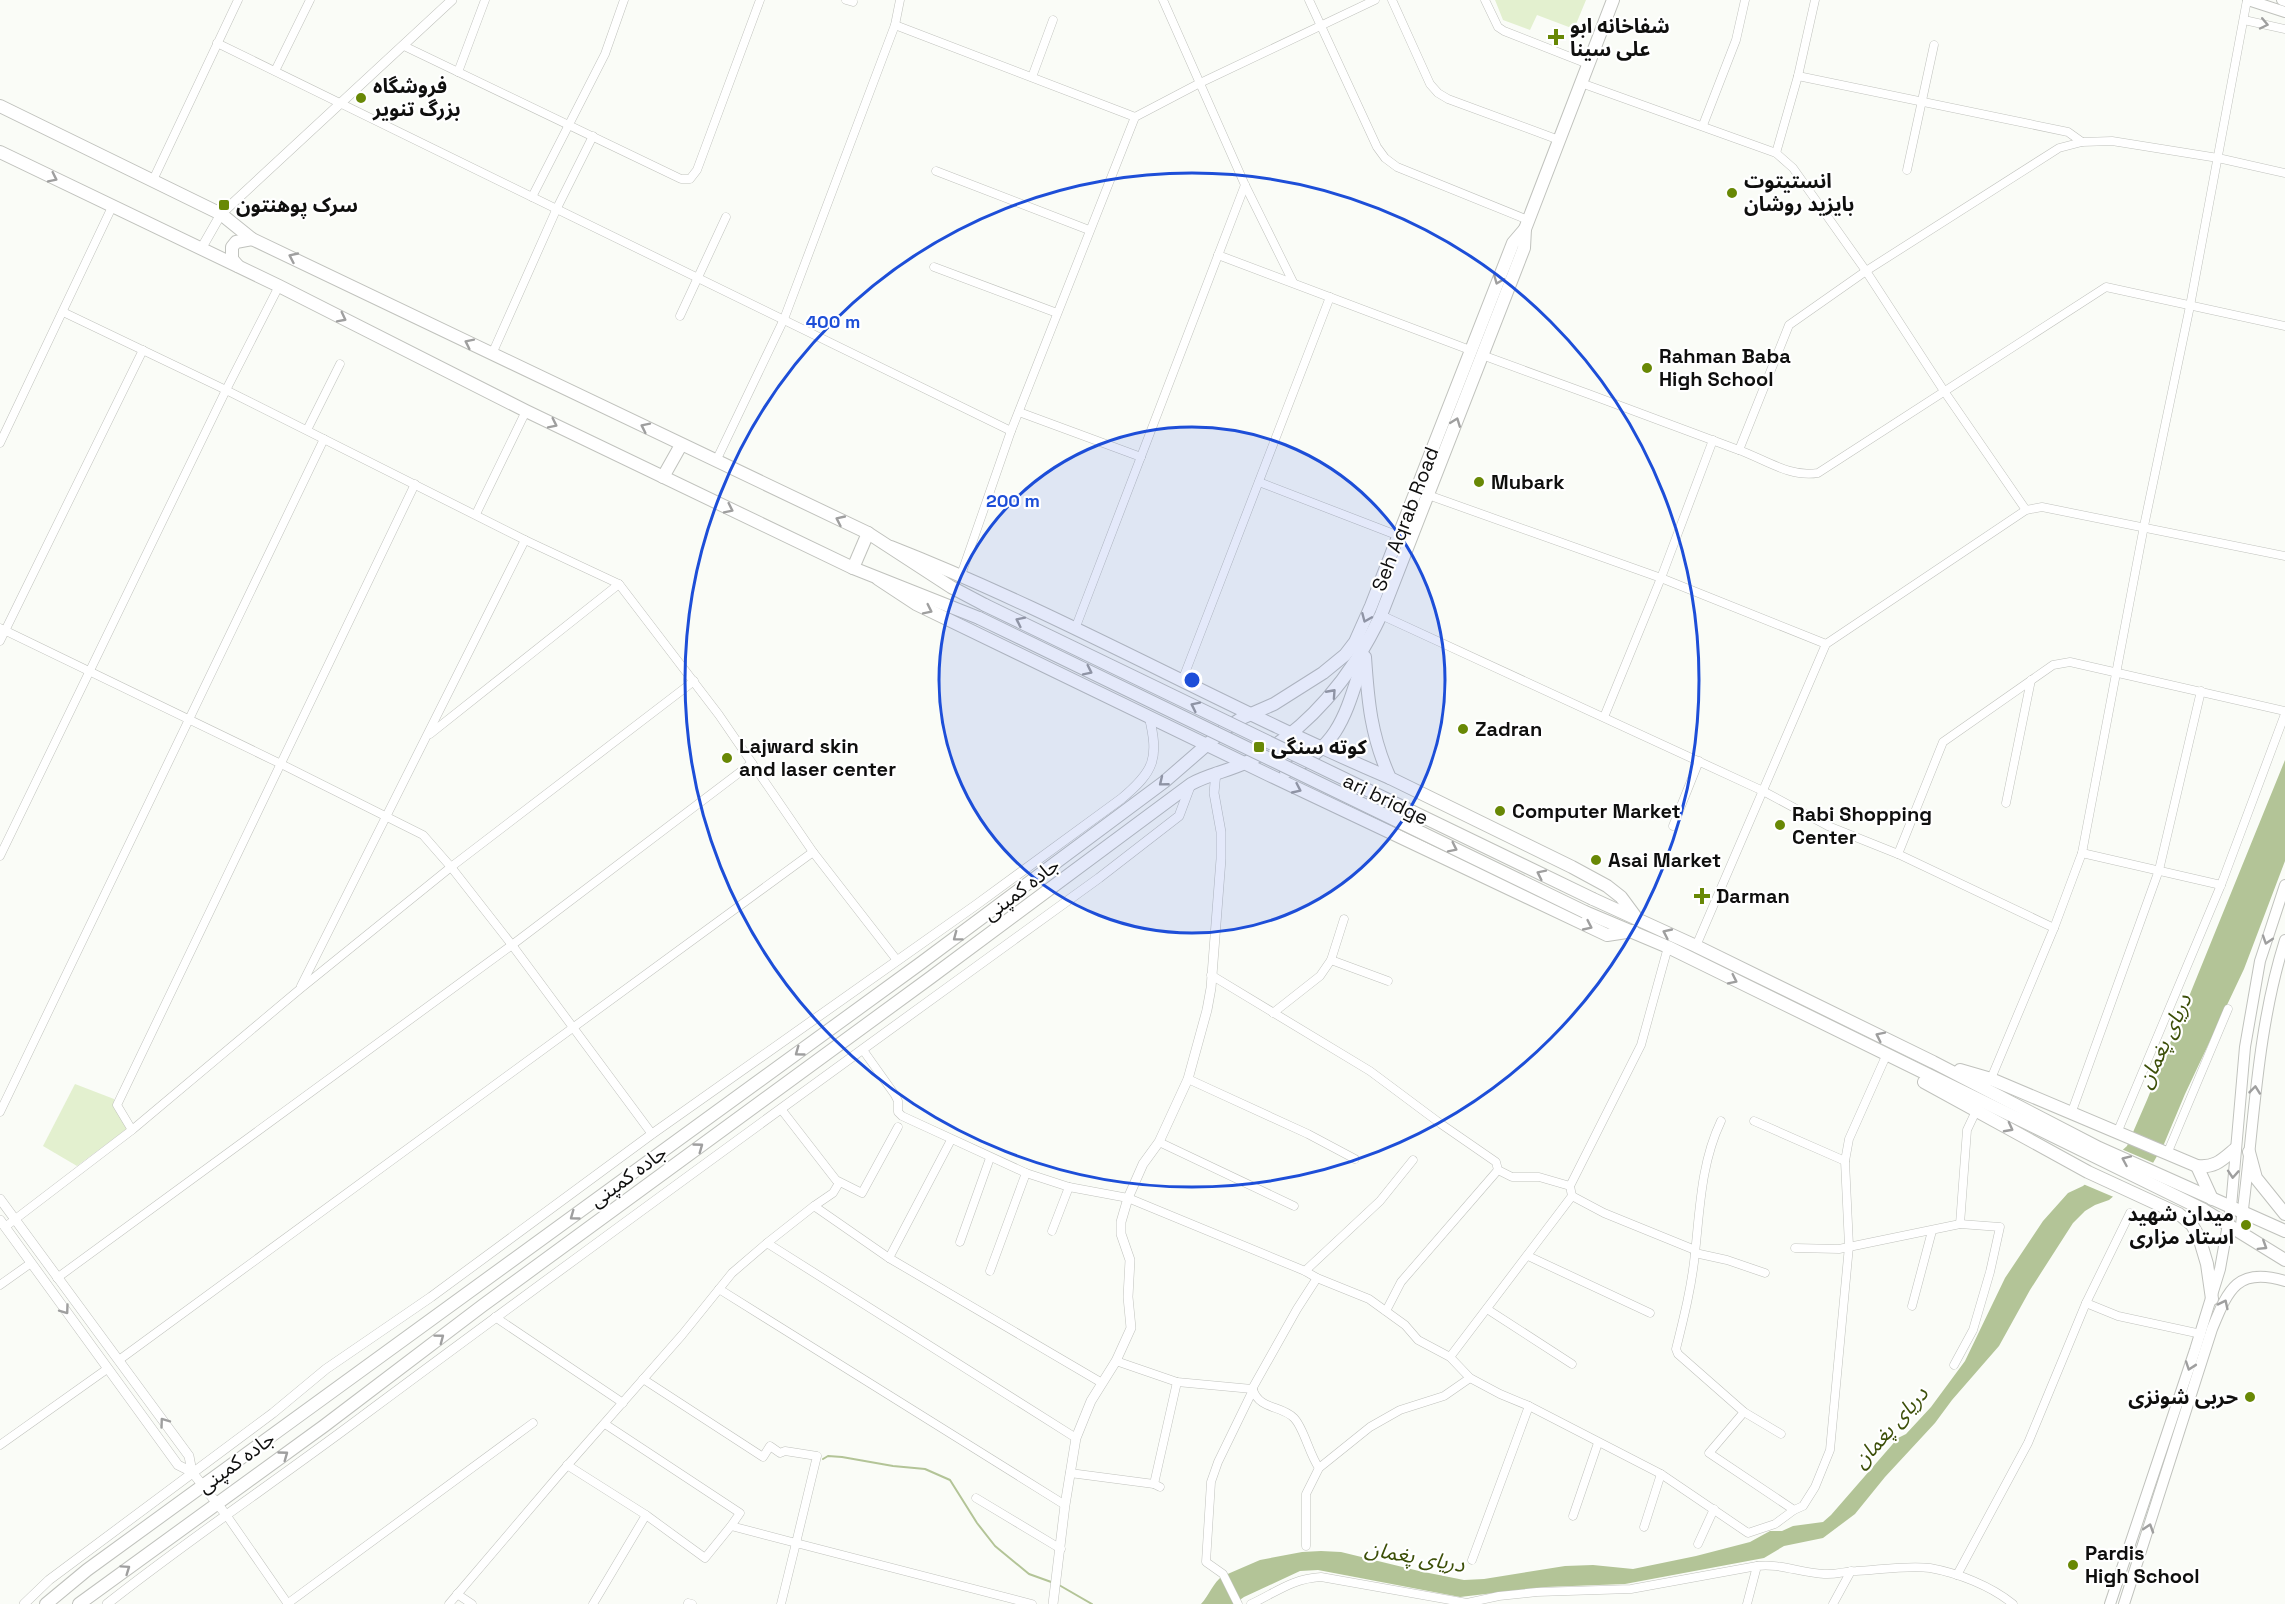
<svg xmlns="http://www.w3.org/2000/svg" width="2285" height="1604" font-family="'Space Grotesk','Noto Sans Arabic',sans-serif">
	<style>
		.green { fill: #e3f0cf }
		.water { fill: #b3c497 }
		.pier { fill: #fafcf7 }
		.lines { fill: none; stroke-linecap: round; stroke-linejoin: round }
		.stream { stroke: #b3c497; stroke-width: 2 }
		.minor-casing { stroke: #c0c2bd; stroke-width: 9 }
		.tertiary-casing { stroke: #c0c2bd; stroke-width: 10 }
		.secondary-casing { stroke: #c0c2bd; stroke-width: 12 }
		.primary-casing { stroke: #c0c2bd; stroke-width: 14 }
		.trunk-casing { stroke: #c0c2bd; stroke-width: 14 }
		.minor { stroke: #fff; stroke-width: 8 }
		.tertiary { stroke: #fff; stroke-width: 9 }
		.secondary { stroke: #fff; stroke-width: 10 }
		.primary { stroke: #fff; stroke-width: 12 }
		.trunk { stroke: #fff; stroke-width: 12 }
		.primary-bridge-casing { stroke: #c0c2bd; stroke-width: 14; stroke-linecap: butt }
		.primary-bridge { stroke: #fff; stroke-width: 12 }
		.oneway { stroke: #9f9f9f }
		.ring { fill: none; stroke: #1d4ed8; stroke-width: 3 }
		.poi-dot { fill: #688805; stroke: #fff; stroke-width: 2 }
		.labels { text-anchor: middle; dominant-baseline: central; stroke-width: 4.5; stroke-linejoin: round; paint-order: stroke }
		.poi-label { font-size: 20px; font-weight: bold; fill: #0f0f0e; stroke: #fff; text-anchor: start }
		.street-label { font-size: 20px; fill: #0f0f0e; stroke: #fff }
		.water-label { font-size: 21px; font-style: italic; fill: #3c4f08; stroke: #fff }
		.centre { fill: #1d4ed8; stroke: #fff; stroke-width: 3 }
		.ring-label { font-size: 18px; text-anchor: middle; font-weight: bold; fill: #1d4ed8; stroke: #fff; stroke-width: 4.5; stroke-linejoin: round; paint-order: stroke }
	</style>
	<rect width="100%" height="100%" fill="#fafcf7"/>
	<!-- green -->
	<g class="green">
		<polygon points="1495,0 1586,0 1574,29 1537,15 1530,30 1503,20"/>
		<polygon points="75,1084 114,1099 128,1128 77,1166 43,1146"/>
	</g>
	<!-- water -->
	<path class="water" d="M2285 760V861L2244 969 2185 1094 2164 1144 2153 1163 2109 1200 2095 1205 2085 1211 2073 1223 2030 1290 1999 1346 1952 1400 1935 1423 1885 1477 1855 1514 1823 1538 1784 1546 1764 1558 1625 1584 1546 1587 1460 1597 1318 1570 1300 1571 1244 1597 1234 1604H1201C1209 1596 1213 1582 1223 1576L1260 1560 1302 1552 1321 1551 1341 1552 1419 1571 1464 1580 1484 1579 1565 1566 1593 1565 1633 1569 1696 1556 1750 1542 1770 1531H1782L1793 1526 1823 1522 1831 1515 1898 1438 1906 1434 1931 1407 1965 1361 2005 1278 2043 1221 2068 1193 2083 1186 2127 1146 2147 1100Z"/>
	<!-- pier -->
	<polygon class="pier" points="2119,1148 2156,1164 2116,1198 2083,1184"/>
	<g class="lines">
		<!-- stream -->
		<g class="stream">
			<polyline points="823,1459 828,1456 842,1457 893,1466 925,1469 950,1480 977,1523 995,1546 1029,1574 1054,1583"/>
			<polyline points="1059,1585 1092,1604"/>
		</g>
		<defs>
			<g id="minor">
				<polyline points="846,0 853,2"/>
				<polyline points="1163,0 1245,185 1293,282"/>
				<polyline points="1309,0 1377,147 1385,158 1397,167 1528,220"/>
				<polyline points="1392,0 1430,84 1438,93 1448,99 1559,140"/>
				<polyline points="1485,0 1498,27 1504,31 1588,64"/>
				<polyline points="2244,20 2285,29"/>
				<polyline points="895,25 1135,117"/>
				<polyline points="217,43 1011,431"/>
				<polyline points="404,46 681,179 690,179 697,170 760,0"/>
				<polyline points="275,71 310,0"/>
				<polyline points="458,72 485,0"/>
				<polyline points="1798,76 2068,132 2082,142"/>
				<polyline points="1032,77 1053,20"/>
				<polyline points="1581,83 1776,153 1793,168 1866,271 1944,391 2026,510"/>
				<polyline points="1703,125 1736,40 1745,0"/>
				<polyline points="1776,153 1798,76 1815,0"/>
				<polyline points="1907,170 1934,45"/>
				<polyline points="936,171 1089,230"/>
				<polyline points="153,180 238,0"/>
				<polyline points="532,197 605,54 624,0"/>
				<polyline points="1218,255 1470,350"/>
				<polyline points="934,267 1057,313"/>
				<polyline points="63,312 226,390 525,540 619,584 719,715 813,852 896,959"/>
				<polyline points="680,316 726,217"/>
				<polyline points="492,354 557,208 593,136"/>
				<path d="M1482 355C1567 386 1651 417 1736 449 1763 458 1789 478 1818 473L2106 287 2285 326"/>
				<polyline points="1019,412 1141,457"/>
				<polyline points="307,430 340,364"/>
				<polyline points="0,443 112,207"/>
				<polyline points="1739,450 1789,325 1866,271 2059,148 2082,142 2112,141 2218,158 2285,173"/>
				<polyline points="716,461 784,319 895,25 900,0"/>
				<polyline points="1259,482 1399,536"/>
				<polyline points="1428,495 1661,578 1826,644"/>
				<polyline points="476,514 526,411"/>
				<polyline points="961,575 1011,431 1135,117 1198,84 1375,0"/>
				<polyline points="1381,615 1763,791 1828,826 1898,854 2054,928"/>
				<polyline points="0,628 279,763 423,835 451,867 512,945 652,1134"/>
				<polyline points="1075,629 1245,185"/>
				<polyline points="0,641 143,350"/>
				<polyline points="1182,681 1330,297"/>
				<polyline points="1604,717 1661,578 1713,440"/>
				<polyline points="430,734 619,584"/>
				<polyline points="2006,803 2031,680"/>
				<polyline points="1673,826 1699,761"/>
				<polyline points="2082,853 2221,885"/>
				<polyline points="1898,854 1943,742 2053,665 2070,662 2285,711"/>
				<polyline points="0,856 226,390 279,286"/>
				<polyline points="1696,946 1826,644 2026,510 2042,507 2285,556"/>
				<polyline points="1668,947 1641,1045 1570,1186 1572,1196 1450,1357 1470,1378 1500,1394 1529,1406 1661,1474 1748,1533 1775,1524 1794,1510"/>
				<polyline points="1331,960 1388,981"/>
				<polyline points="1211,975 1370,1071 1441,1124 1496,1162 1498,1170 1512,1177 1539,1177 1570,1186"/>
				<polyline points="301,986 525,540"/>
				<polyline points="1273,1013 1320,976 1331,960 1344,919"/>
				<polyline points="863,1050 895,1095 898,1101 898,1112 902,1116 1026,1173 1069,1187 1128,1198 1305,1271 1317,1278 1369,1299 1405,1325 1418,1340 1450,1357"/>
				<polyline points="1188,1079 1308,1134 1355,1159"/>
				<polyline points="1990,1081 2054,928 2082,853 2144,526 2190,306 2247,0"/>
				<polyline points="781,1109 836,1180 862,1193 898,1127"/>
				<polyline points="0,1112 324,439"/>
				<polyline points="2071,1114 2159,870 2201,691"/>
				<path d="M1721 1121C1701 1163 1700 1208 1695 1253 1692 1285 1684 1317 1676 1349L1678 1354 1744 1412 1781 1434"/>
				<polyline points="1754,1121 1845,1161"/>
				<polyline points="132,1130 117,1105 415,484"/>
				<polyline points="2117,1133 2221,885 2285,714"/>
				<polyline points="1159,1142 1294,1206"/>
				<polyline points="2167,1154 2228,1009"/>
				<polyline points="1572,1196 1604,1213 1695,1250"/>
				<polyline points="814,1206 833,1193 839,1183"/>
				<polyline points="1960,1224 1967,1130 1976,1111"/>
				<polyline points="5,1227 132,1130 300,989 451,867 694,681"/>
				<polyline points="1052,1231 1069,1187"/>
				<polyline points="960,1242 990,1158"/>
				<polyline points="767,1243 814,1206 889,1258 1102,1383"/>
				<polyline points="1795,1248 1839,1249 1960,1224 2000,1227 1990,1272 1973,1330 1954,1365"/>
				<polyline points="1695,1253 1727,1260 1765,1273"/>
				<polyline points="1528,1256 1650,1313"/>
				<polyline points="889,1258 951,1140"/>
				<polyline points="990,1271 1026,1173"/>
				<polyline points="1305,1271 1380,1201 1413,1160"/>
				<polyline points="57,1278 512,945 752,763"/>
				<polyline points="0,1285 31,1263"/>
				<polyline points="719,1289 1065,1505"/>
				<polyline points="2086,1303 2118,1316 2201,1334"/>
				<polyline points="1912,1306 1932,1231"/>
				<polyline points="1487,1309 1572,1364"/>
				<polyline points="1386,1311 1401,1282 1498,1170"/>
				<polyline points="495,1317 623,1403"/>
				<polyline points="119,1360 813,852"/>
				<polyline points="1116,1361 1177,1382 1252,1389 1297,1309 1317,1278"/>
				<path d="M1253 1390C1260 1410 1281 1405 1294 1418 1304 1428 1309 1454 1319 1468"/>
				<polyline points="1744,1412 1709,1453 1794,1510 1803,1506 1815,1487 1830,1450 1849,1246 1845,1161 1849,1139 1886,1056"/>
				<polyline points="605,1424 740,1513 731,1526 796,1543 817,1456 785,1451 780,1453 770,1446 763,1457 643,1379"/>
				<polyline points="0,1445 107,1369"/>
				<polyline points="567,1465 646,1515 593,1604"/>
				<polyline points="1070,1473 1154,1484 1160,1487"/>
				<polyline points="1154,1484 1177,1382"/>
				<polyline points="976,1498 1061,1549"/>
				<polyline points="646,1515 705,1558 731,1526"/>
				<polyline points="227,1516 288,1604"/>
				<polyline points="1573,1516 1598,1443"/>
				<polyline points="1644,1527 1661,1474"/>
				<polyline points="1698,1544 1714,1509"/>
				<polyline points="1306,1546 1306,1494 1319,1468 1370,1427 1400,1410 1444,1396 1470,1378"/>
				<polyline points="1472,1560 1529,1406"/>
				<polyline points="1957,1575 2028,1443 2086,1303 2130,1213"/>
				<polyline points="457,1594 472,1604"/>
				<polyline points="688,1603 692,1604"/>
				<polyline points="287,1604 533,1423"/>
				<polyline points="449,1604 558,1476 682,1335 732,1273 767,1243 1076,1438"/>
				<polyline points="781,1604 796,1543 1032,1604"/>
				<polyline points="1238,1604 1223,1574 1206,1562 1211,1482 1218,1462 1253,1390 1252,1389"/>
				<path d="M1251 1604C1277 1592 1291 1579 1321 1577L1467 1603 1499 1596 1537 1592 1631 1589 1757 1566"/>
				<path d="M1747 1604 1757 1566C1779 1563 1801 1573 1824 1574 1836 1575 1845 1571 1856 1571 1878 1570 1908 1565 1930 1568 1958 1573 1991 1586 2013 1604"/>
				<polyline points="1833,1604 1851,1571"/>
			</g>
			<g id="tertiary">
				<polyline points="201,249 221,214 452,0"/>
				<polyline points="0,1199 189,1456 192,1472 227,1516"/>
				<polyline points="0,1220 178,1465 192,1472"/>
				<path d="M24 1604 49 1580 273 1413 326 1369 431 1297 652 1134 976 905 1121 799C1155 771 1159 758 1149 716"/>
				<path d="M107 1604C188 1540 273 1483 356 1421 602 1238 850 1058 1099 878L1179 816 1191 784"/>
				<polyline points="1053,1604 1065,1505 1076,1438 1091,1401 1116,1361 1131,1328 1128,1297 1130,1260 1121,1234 1121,1222 1128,1198 1143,1164 1159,1142 1188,1079 1207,1010 1211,988 1221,859 1221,832 1214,793 1216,772"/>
			</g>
			<g id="secondary">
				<polyline points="2248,0 2285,12"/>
				<polyline points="2282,0 2285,1"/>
				<path d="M2240 1232C2254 1134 2255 1035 2285 940"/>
				<polyline points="2110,1604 2195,1350 2220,1269 2231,1207 2245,1047 2260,961 2285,885"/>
				<path d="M2124 1604 2212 1329C2228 1290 2237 1266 2285 1281"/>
			</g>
			<g id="primary">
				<polyline points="0,106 221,214 252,239 868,533 951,587 985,605"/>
				<polyline points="0,152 279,286 526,411 853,568 979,618"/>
				<polyline points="238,266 232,259 232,247 236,242 252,239"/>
				<polyline points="663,477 681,445"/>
				<polyline points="853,568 868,533"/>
				<polyline points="1593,899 1696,946 1933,1062 2099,1148 2285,1231"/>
				<polyline points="1585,912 1668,947 2204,1210 2285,1260"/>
				<path d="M1960 1070 1991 1079 2197 1166C2215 1168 2222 1160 2235 1149"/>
				<polyline points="1924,1082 2088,1172 2179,1214 2192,1225 2199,1237 2207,1264 2212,1299"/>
				<polyline points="2249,1152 2256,1178 2285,1214"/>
				<polyline points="2197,1166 2212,1199"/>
			</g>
			<g id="trunk">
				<path d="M891 547C1062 614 1221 706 1390 778"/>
				<polyline points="878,579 916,604 1269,775 1607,935 1633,931"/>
				<path d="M1365 657C1368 702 1371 736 1390 778L1572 867 1607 886 1621 897 1638 920"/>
				<path d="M1286 772C1339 746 1345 716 1362 664"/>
				<polyline points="46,1604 87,1570 921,963 1164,782 1225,729 1242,718 1274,704 1323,673 1345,655 1355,642 1371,606 1513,243 1525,229"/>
				<path d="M79 1604 324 1426 482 1306 930 978 1191 784C1209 774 1229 771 1247 762 1308 731 1353 675 1381 615L1524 248 1525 229 1613 0"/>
			</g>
		</defs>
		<!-- minor casing -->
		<use href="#minor" class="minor-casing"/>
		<!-- tertiary casing -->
		<use href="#tertiary" class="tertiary-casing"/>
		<!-- secondary casing -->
		<use href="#secondary" class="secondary-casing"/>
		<!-- primary casing -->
		<use href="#primary" class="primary-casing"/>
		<!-- trunk casing -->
		<use href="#trunk" class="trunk-casing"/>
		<!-- minor -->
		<use href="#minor" class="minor"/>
		<!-- tertiary -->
		<use href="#tertiary" class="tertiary"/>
		<!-- secondary -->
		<use href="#secondary" class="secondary"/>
		<!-- primary -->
		<use href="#primary" class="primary"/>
		<!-- trunk -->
		<use href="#trunk" class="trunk"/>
		<defs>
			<g id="primary-bridge">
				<polyline points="985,605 1593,899"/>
				<polyline points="979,618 1585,912"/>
			</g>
		</defs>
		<!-- primary-bridge casing -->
		<use href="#primary-bridge" class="primary-bridge-casing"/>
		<!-- primary-bridge -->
		<use href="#primary-bridge" class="primary-bridge"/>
	</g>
	<!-- one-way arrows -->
	<defs><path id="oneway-chevron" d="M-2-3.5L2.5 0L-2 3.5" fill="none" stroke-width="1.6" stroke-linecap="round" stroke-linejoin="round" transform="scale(1.5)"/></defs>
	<g class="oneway">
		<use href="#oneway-chevron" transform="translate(2264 24) rotate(12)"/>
		<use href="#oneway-chevron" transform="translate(53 178) rotate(26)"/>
		<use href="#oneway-chevron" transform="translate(293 257) rotate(-155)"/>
		<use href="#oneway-chevron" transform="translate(1498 280) rotate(112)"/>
		<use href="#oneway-chevron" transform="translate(342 318) rotate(27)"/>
		<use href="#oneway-chevron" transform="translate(469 343) rotate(-154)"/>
		<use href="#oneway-chevron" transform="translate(1456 422) rotate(-69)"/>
		<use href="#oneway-chevron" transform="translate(553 424) rotate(26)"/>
		<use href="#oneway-chevron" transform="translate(645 427) rotate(-154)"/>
		<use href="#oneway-chevron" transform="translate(729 509) rotate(26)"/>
		<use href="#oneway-chevron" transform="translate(840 520) rotate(-155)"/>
		<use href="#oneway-chevron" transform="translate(928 610) rotate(26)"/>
		<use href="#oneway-chevron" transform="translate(1366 618) rotate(113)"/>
		<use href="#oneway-chevron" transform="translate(1020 621) rotate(-154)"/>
		<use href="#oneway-chevron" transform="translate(1088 671) rotate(26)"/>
		<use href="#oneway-chevron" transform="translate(1332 693) rotate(-48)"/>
		<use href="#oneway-chevron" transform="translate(1195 706) rotate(-154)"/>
		<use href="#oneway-chevron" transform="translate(1163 782) rotate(141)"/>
		<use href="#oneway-chevron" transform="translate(1297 789) rotate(25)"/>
		<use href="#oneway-chevron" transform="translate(1453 848) rotate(26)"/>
		<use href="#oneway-chevron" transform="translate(1541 874) rotate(-154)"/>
		<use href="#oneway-chevron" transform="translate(1588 926) rotate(25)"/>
		<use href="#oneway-chevron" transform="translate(1667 933) rotate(-155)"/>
		<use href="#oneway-chevron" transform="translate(957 937) rotate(143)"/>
		<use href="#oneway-chevron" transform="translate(2267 940) rotate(108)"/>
		<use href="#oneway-chevron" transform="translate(1733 980) rotate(26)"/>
		<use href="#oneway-chevron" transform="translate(1880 1036) rotate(-154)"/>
		<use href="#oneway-chevron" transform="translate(799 1052) rotate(144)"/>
		<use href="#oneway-chevron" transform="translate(2255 1090) rotate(-84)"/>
		<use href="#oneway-chevron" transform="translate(2009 1128) rotate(28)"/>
		<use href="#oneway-chevron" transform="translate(699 1147) rotate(-36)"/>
		<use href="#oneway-chevron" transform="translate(2126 1160) rotate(-156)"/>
		<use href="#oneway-chevron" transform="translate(2233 1174) rotate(94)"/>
		<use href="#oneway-chevron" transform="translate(574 1216) rotate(144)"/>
		<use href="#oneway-chevron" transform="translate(2263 1246) rotate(32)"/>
		<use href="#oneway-chevron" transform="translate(2224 1304) rotate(-64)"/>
		<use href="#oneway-chevron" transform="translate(65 1310) rotate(54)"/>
		<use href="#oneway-chevron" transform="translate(440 1338) rotate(-37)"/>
		<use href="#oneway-chevron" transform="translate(2190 1366) rotate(109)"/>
		<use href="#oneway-chevron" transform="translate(164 1422) rotate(-126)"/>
		<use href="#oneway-chevron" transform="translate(284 1455) rotate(-36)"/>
		<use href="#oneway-chevron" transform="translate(2149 1528) rotate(-72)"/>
		<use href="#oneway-chevron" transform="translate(126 1569) rotate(-35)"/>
	</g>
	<!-- distance rings -->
	<circle cx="1192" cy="680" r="253" fill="#1d4ed8" fill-opacity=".12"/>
	<g class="ring">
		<circle cx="1192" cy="680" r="253"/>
		<circle cx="1192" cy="680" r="507"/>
	</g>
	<!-- markers -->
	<g class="poi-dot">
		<path d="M1553 28h6v6h6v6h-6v6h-6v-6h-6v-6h6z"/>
		<circle cx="361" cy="98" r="6"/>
		<circle cx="1732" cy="193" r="6"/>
		<rect x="218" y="199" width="12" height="12" rx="3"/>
		<circle cx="1647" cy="368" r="6"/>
		<circle cx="1479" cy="482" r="6"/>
		<circle cx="1463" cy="729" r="6"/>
		<rect x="1253" y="741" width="12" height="12" rx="3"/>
		<circle cx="727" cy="758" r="6"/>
		<circle cx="1500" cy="811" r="6"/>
		<circle cx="1780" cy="825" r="6"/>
		<circle cx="1596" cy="860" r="6"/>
		<path d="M1699 887h6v6h6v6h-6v6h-6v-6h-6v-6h6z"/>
		<circle cx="2246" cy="1225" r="6"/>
		<circle cx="2250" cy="1397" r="6"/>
		<circle cx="2073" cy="1565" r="6"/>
	</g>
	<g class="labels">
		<!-- poi labels -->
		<g class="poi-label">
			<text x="1570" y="26">شفاخانه ابو<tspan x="1570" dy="23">علی سینا</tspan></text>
			<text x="373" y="86">فروشگاه<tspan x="373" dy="23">بزرگ تنویر</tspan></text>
			<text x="1744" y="181">انستیتوت<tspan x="1744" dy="23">بایزید روشان</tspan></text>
			<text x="236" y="205">سرک پوهنتون</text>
			<text x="1659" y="356">Rahman Baba<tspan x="1659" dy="23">High School</tspan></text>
			<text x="1491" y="482">Mubark</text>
			<text x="1475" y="729">Zadran</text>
			<text x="739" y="746">Lajward skin<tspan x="739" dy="23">and laser center</tspan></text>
			<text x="1271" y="747">کوته سنگی</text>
			<text x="1512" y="811">Computer Market</text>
			<text x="1792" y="814">Rabi Shopping<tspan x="1792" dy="23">Center</tspan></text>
			<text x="1608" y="860">Asai Market</text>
			<text x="1716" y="896">Darman</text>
			<text x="2234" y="1214" text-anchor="end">میدان شهید<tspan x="2234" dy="23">استاد مزاری</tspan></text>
			<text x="2238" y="1397" text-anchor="end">حربی شونزی</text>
			<text x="2085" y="1553">Pardis<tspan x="2085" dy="23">High School</tspan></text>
		</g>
		<!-- street labels -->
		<g class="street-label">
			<text transform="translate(1405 519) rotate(-69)">Seh Aqrab Road</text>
			<text transform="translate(1386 799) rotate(26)">ari bridge</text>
			<text transform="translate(1021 889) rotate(-37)">جاده کمپنی</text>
			<text transform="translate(628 1176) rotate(-36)">جاده کمپنی</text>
			<text transform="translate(236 1462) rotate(-36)">جاده کمپنی</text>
		</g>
		<!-- water labels -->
		<g class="water-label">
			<text transform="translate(2164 1041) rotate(-65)">دریای پغمان</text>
			<text transform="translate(1890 1427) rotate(-48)">دریای پغمان</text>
			<text transform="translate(1415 1556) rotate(10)">دریای پغمان</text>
		</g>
	</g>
	<circle cx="1192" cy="680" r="9" class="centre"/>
	<g class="ring-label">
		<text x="833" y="328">400 m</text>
		<text x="1013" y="507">200 m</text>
	</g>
</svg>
